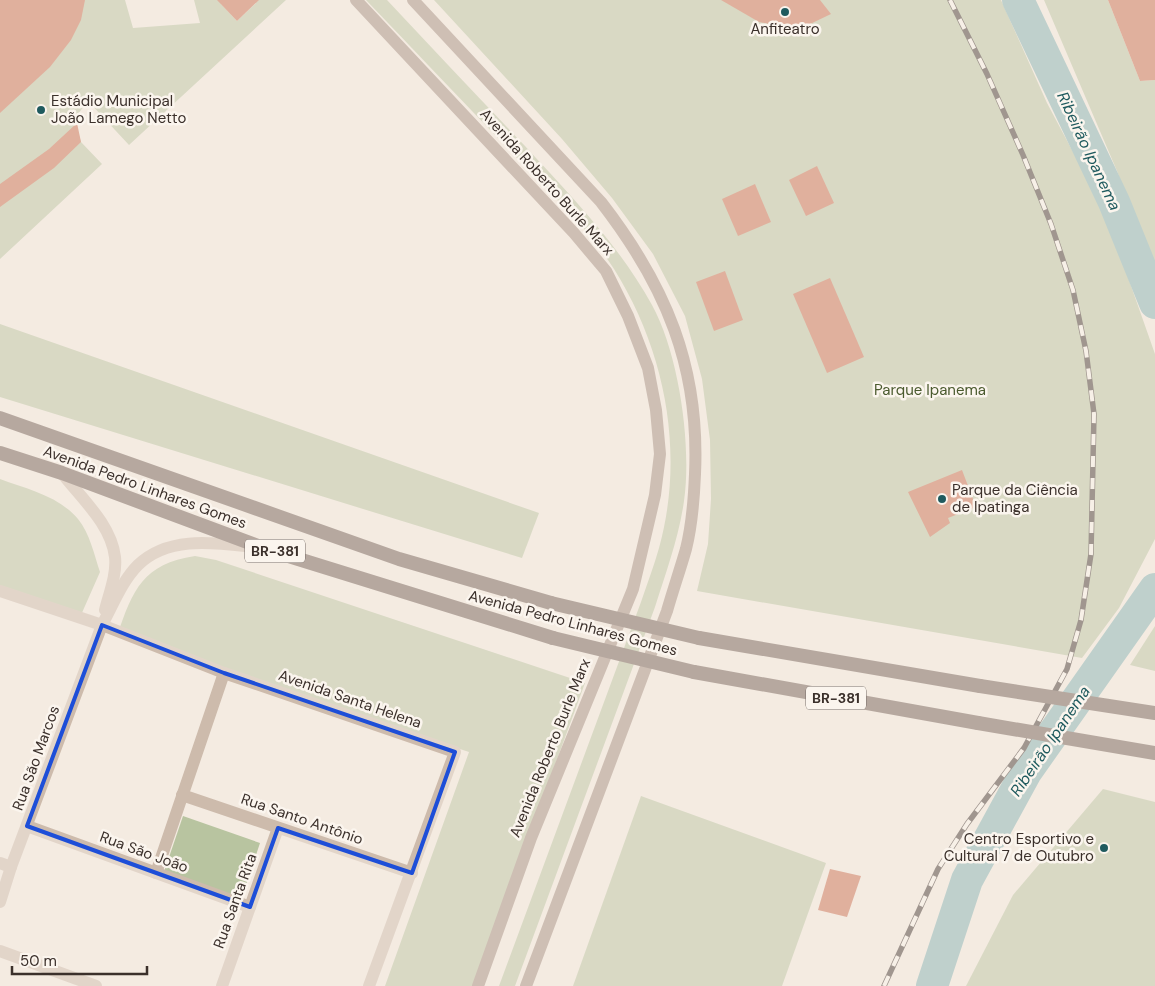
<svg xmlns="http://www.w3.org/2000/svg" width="1155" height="986" font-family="'DM Sans',sans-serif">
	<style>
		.green { fill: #b8c4a0 }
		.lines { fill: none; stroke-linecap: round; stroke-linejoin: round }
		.river { stroke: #7fb0b2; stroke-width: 32 }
		.building { fill: #c8694b }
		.minor { stroke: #cdbbac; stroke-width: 12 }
		.tertiary { stroke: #cdbbac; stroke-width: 12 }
		.secondary { stroke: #a18a7d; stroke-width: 12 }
		.trunk { stroke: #6c584f; stroke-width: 14 }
		.rail-casing { stroke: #3b302b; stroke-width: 5.5 }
		.rail { stroke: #fbf5ee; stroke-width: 4; stroke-dasharray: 11; stroke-linecap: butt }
		.trunk-bridge { stroke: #6c584f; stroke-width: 14 }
		.marked { fill: none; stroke: #1d4ed8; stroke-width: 4; stroke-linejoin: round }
		.poi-dot { fill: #1f5a5e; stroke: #fbf5ee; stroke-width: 2 }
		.labels { text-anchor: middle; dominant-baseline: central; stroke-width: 5; stroke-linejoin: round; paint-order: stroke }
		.shield { fill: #fbf5ee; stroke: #756b66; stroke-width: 1 }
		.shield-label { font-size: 14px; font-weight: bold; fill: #3b302b }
		.poi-label { font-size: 15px; fill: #3b302b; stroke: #fbf5ee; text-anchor: start }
		.street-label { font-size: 15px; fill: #3b302b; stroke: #fbf5ee }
		.park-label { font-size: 15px; fill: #4a5a2e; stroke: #fbf5ee }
		.water-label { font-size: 16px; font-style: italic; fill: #1f5a5e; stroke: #fbf5ee }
	</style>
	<rect width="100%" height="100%" fill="#f4ebe1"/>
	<!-- green -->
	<g class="green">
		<polygon points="0,0 125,0 133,28 200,23 194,0 226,0 221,4 237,21 256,3 254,0 286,0 129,145 88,101 74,119 81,142 102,164 0,259"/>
		<path d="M366 0H387C433 49 479 98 525 146 571 196 619 245 652 305 679 354 692 446 684 501 679 537 666 572 655 607L515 986H499L641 602C647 584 654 566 659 548 685 454 666 352 614 269 587 227 549 192 515 156 465 104 416 52 366 0Z"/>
		<polygon points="434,0 1001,0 1047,103 1105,212 1155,354 1155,539 1119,608 1082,658 697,591 708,544 711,499 710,440 702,379 685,316 653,254 612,198 562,139"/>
		<polygon points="1044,0 1108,0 1140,81 1155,80 1155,275 1117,171"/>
		<polygon points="0,324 539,513 522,558 0,397"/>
		<path d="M0 479C27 489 59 496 78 519 90 534 94 554 100 572L81 615 0 587Z"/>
		<path d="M195 556 216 560 585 683 474 986H385L469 752 117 636C133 589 143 564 195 556Z"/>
		<polygon points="1155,626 1155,671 1130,665"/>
		<polygon points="1103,789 1155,802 1155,986 966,986 1013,895"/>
		<polygon points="641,796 826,863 782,986 573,986"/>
		<polygon points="183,816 260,843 241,900 164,872"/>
	</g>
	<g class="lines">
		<!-- river -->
		<g class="river">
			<polyline points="1018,0 1114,202 1155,303"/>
			<polyline points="932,986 967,880 1026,772 1155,589"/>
		</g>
	</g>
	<!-- building -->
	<g class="building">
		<polygon points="0,0 85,0 81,20 71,40 50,67 0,113"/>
		<polygon points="217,0 259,0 237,21"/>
		<polygon points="721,0 820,0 831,14 808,25 784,27 759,22"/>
		<polygon points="1108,0 1155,0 1155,80 1140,81"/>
		<polygon points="77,123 81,142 54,168 0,207 0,184 49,149"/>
		<polygon points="817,166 834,203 806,216 789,180"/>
		<polygon points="755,184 771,222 738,236 722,199"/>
		<polygon points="725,271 743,320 714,331 696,282"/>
		<polygon points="830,278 864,357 827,373 793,294"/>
		<polygon points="962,470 976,507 948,518 950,523 930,537 908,492"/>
		<polygon points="830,869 861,876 847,917 818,910"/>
	</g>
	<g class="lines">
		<!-- minor -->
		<g class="minor">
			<polyline points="0,591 102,625 224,673 455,752 369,986"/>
			<polyline points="182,795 412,873"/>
			<polyline points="27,826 250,907"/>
			<polyline points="0,863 11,867"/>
			<polyline points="156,873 224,673"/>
			<polyline points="0,951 96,986"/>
			<polyline points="222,986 278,828"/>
		</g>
		<!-- tertiary -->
		<g class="tertiary">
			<path d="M62 473C81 498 111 524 115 557 117 574 109 594 105 610"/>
			<path d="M0 902 11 867 102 625C113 605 122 581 138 565 169 535 216 543 254 547"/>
		</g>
		<!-- secondary -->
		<g class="secondary">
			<polyline points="356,0 574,233 606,271 628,316 648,368 656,410 660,454 655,495 633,589 531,838 478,986"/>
			<path d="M413 0 601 202C666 286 700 367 695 474 694 499 692 525 686 549 680 570 673 590 667 611L526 986"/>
		</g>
		<!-- trunk -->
		<g class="trunk">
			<polyline points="0,418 399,559 551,603"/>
			<polyline points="0,453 62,473 266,549 553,638"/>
			<polyline points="699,638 980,686"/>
			<polyline points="694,672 978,723"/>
		</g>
		<defs>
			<polyline id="rail" points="884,986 938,869 967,824 1024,748 1067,669 1081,620 1091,554 1094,414 1086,351 1073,290 1051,224 1023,155 987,74 950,0"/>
		</defs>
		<!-- rail casing -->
		<use href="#rail" class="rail-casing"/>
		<!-- rail -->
		<use href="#rail" class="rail"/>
		<!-- trunk-bridge -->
		<g class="trunk-bridge">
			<polyline points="551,603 699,638"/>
			<polyline points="553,638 694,672"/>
			<polyline points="980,686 1155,713"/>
			<polyline points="978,723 1155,753"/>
		</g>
	</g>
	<!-- marked area -->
	<path d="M0 0H1155V986H0ZM102 625 224 673 455 752 412 873 278 828 250 907 27 826Z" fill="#f4ebe1" fill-opacity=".55" fill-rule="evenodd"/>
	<path class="marked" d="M102 625 224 673 455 752 412 873 278 828 250 907 27 826Z"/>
	<!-- markers -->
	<g class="poi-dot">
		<circle cx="785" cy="12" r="5"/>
		<circle cx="41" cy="110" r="5"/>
		<circle cx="942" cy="499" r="5"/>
		<circle cx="1104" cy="848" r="5"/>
	</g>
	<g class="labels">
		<!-- shield labels -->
		<g class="shield">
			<rect x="245" y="539.5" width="60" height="23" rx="4"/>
			<rect x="806" y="686.5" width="60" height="23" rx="4"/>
		</g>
		<g class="shield-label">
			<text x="275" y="551">BR-381</text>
			<text x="836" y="698">BR-381</text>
		</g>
		<!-- poi labels -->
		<g class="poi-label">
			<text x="785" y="29" text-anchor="middle">Anfiteatro</text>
			<text x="51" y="101">Estádio Municipal<tspan x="51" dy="17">João Lamego Netto</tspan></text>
			<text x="952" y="490">Parque da Ciência<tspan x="952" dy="17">de Ipatinga</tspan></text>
			<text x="1094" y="839" text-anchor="end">Centro Esportivo e<tspan x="1094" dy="17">Cultural 7 de Outubro</tspan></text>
		</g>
		<!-- street labels -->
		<g class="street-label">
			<text transform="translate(547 182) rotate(48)">Avenida Roberto Burle Marx</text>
			<text transform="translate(145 487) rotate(20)">Avenida Pedro Linhares Gomes</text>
			<text transform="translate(573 623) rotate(15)">Avenida Pedro Linhares Gomes</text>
			<text transform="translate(350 699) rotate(19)">Avenida Santa Helena</text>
			<text transform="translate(550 748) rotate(-68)">Avenida Roberto Burle Marx</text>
			<text transform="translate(36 758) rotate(-70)">Rua São Marcos</text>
			<text transform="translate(302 819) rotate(19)">Rua Santo Antônio</text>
			<text transform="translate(144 852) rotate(20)">Rua São João</text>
			<text transform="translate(235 901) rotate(-70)">Rua Santa Rita</text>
		</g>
		<!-- park labels -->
		<g class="park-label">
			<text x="930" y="390">Parque Ipanema</text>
		</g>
		<!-- water labels -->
		<g class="water-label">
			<text transform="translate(1089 151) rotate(65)">Ribeirão Ipanema</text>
			<text transform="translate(1050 741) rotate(-56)">Ribeirão Ipanema</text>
		</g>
	</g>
	<!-- scale -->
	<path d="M12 966v8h135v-8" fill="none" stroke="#3b302b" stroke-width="2.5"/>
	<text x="20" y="966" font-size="15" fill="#3b302b" stroke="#fbf5ee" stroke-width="4" paint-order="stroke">50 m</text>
</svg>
